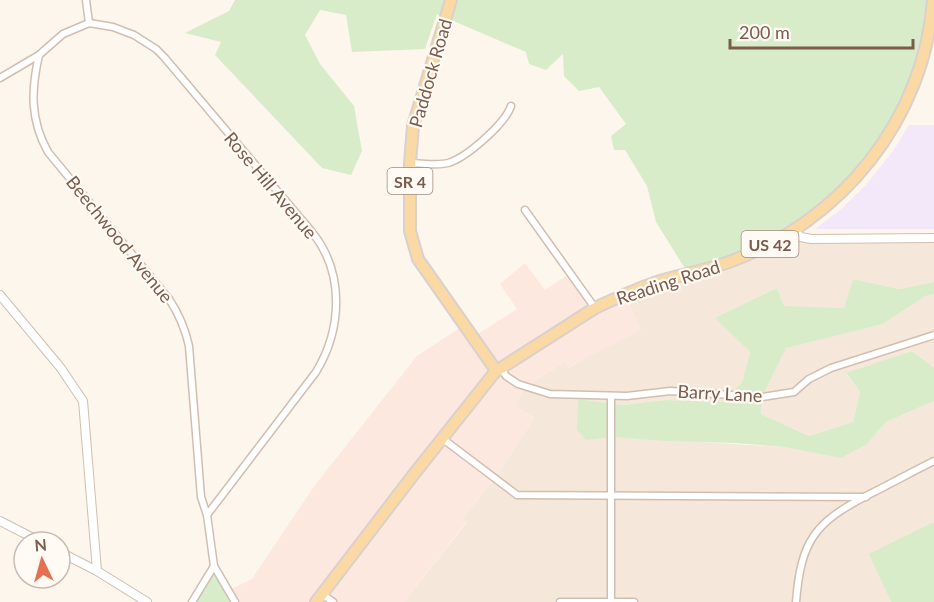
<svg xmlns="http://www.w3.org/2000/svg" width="934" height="602" font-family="Lato,sans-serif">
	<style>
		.residential { fill: #f5e8da }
		.commercial { fill: #fde8e0 }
		.education { fill: #f3e8fa }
		.green { fill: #d8ecc9 }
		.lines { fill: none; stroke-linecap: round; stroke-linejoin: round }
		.minor-casing { stroke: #d1beb0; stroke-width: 9 }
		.tertiary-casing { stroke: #d1beb0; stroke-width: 10 }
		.primary-casing { stroke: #dad1cd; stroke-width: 14 }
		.minor { stroke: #fff; stroke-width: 6 }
		.tertiary { stroke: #fff; stroke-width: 8 }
		.primary { stroke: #fbd9a5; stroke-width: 10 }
		.labels { text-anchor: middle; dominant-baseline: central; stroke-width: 4.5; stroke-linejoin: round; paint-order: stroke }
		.shield { fill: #fffaf3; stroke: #a28b7f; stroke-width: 1.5 }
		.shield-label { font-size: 16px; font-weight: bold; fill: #7a5c4d }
		.street-label { font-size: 18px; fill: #7a5c4d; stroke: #fffaf3 }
	</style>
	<rect width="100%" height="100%" fill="#fdf6ec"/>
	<!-- residential -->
	<g class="residential">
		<polygon points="793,231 801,237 934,238 934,282 899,289 853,279 845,308 784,307 777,288 716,318 750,352 742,382 722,402 665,400 622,405 578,399 612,437 785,447 867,444 886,422 934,401 934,523 931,523 870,554 891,602 404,602 467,522 463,518 495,478 534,418 515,406 525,387 564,362 569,368 583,359 626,294"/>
		<polygon points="934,294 934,368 912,351 846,374 860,392 853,422 809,436 761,414 762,397 786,347 883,324 925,295"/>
	</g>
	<!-- commercial -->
	<polygon class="commercial" points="525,263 545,290 570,273 595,308 626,294 641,330 583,359 568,368 564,362 525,387 515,406 534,418 495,478 463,518 467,521 404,602 235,602 229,590 252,579 315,485 417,356 464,325 473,337 517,309 500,284"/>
	<!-- education -->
	<polygon class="education" points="909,125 934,125 934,229 815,229 840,210 865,186 893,151"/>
	<!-- green -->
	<g class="green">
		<polygon points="235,0 933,0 908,98 866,167 793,231 689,275 656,222 647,186 625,150 614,150 611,136 626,124 599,87 579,91 564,76 563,54 546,70 529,64 526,52 437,14 425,49 352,52 346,15 320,10 305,35 320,64 354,106 362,151 351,175 322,168 215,55 221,42 185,33 229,11"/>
		<polygon points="853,279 899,289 934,282 934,294 925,296 883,324 786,348 762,397 761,414 809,436 853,422 860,392 846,373 912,351 934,368 934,401 886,422 867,444 841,458 785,447 735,443 666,441 612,437 586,440 577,430 578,399 622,405 665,400 722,402 742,382 750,352 715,318 777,288 784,306 844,308"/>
		<polygon points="931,523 934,523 934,602 891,602 869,554"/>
		<polygon points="214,566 235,602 192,602"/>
	</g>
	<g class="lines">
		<defs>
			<g id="minor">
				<polyline points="86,0 89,23"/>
				<path d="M39 55C31 90 30 120 48 152L169 299C179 314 185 328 189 346L201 497 207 515 214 566 192 602"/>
				<path d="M0 78 39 55 63 34 89 23 113 27 134 35 156 49 164 57 312 232C345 273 342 329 316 372L207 515"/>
				<path d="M410 163C422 163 436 166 448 163 466 158 505 124 511 106"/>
				<polyline points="525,210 595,308"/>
				<polyline points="501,368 506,376 518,384 550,394 627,396 670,391 762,397 794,392 809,379 831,368 934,335"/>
				<polyline points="611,396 611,602"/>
				<polyline points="443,439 517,495 866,497"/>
				<polyline points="214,566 235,602"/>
				<polyline points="322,594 333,602"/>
				<polyline points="560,602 634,602"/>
				<path d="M796 602C801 541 814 523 868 495 890 484 912 472 934 461"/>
			</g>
			<g id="tertiary">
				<polyline points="793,231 801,237 811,239 934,238"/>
				<polyline points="0,295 60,367 83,401 97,571"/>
				<polyline points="0,521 41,542"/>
				<polyline points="60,552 97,571 147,602"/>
			</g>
			<g id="primary">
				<polyline points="451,0 413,126 410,163 410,231 418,259 493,366 495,372"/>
				<path d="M316 602 414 474 495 372 595 308C614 299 634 290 654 283 679 275 704 271 729 262 841 222 924 120 933 0"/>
			</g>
		</defs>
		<!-- minor casing -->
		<use href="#minor" class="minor-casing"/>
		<!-- tertiary casing -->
		<use href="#tertiary" class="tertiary-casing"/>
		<!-- primary casing -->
		<use href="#primary" class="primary-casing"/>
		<!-- minor -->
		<use href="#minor" class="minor"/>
		<!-- tertiary -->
		<use href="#tertiary" class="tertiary"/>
		<!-- primary -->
		<use href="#primary" class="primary"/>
	</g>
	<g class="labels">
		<!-- shield labels -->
		<g class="shield">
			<rect x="387.5" y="168" width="45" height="26" rx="4.5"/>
			<rect x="741.5" y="231" width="57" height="26" rx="4.5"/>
		</g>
		<g class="shield-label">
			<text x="410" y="181">SR 4</text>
			<text x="770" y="244">US 42</text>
		</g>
		<!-- street labels -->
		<g class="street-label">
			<text transform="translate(430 73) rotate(-74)">Paddock Road</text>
			<text transform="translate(271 185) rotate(50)">Rose Hill Avenue</text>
			<text transform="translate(120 239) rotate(51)">Beechwood Avenue</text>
			<text transform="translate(668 282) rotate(-18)">Reading Road</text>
			<text transform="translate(720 393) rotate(3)">Barry Lane</text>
		</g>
	</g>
	<!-- north arrow -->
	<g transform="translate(42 560) rotate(355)"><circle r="28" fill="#fffaf3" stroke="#cabbb1" stroke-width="1.5"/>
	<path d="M0-4.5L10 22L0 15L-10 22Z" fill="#e76f51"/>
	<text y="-9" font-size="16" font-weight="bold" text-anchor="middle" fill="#7a5c4d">N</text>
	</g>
	<!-- scale -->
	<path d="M730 39v9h183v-9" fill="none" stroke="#7a5c4d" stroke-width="3"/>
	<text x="739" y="39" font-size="18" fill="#7a5c4d" stroke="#fffaf3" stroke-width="4.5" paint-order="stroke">200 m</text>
</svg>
